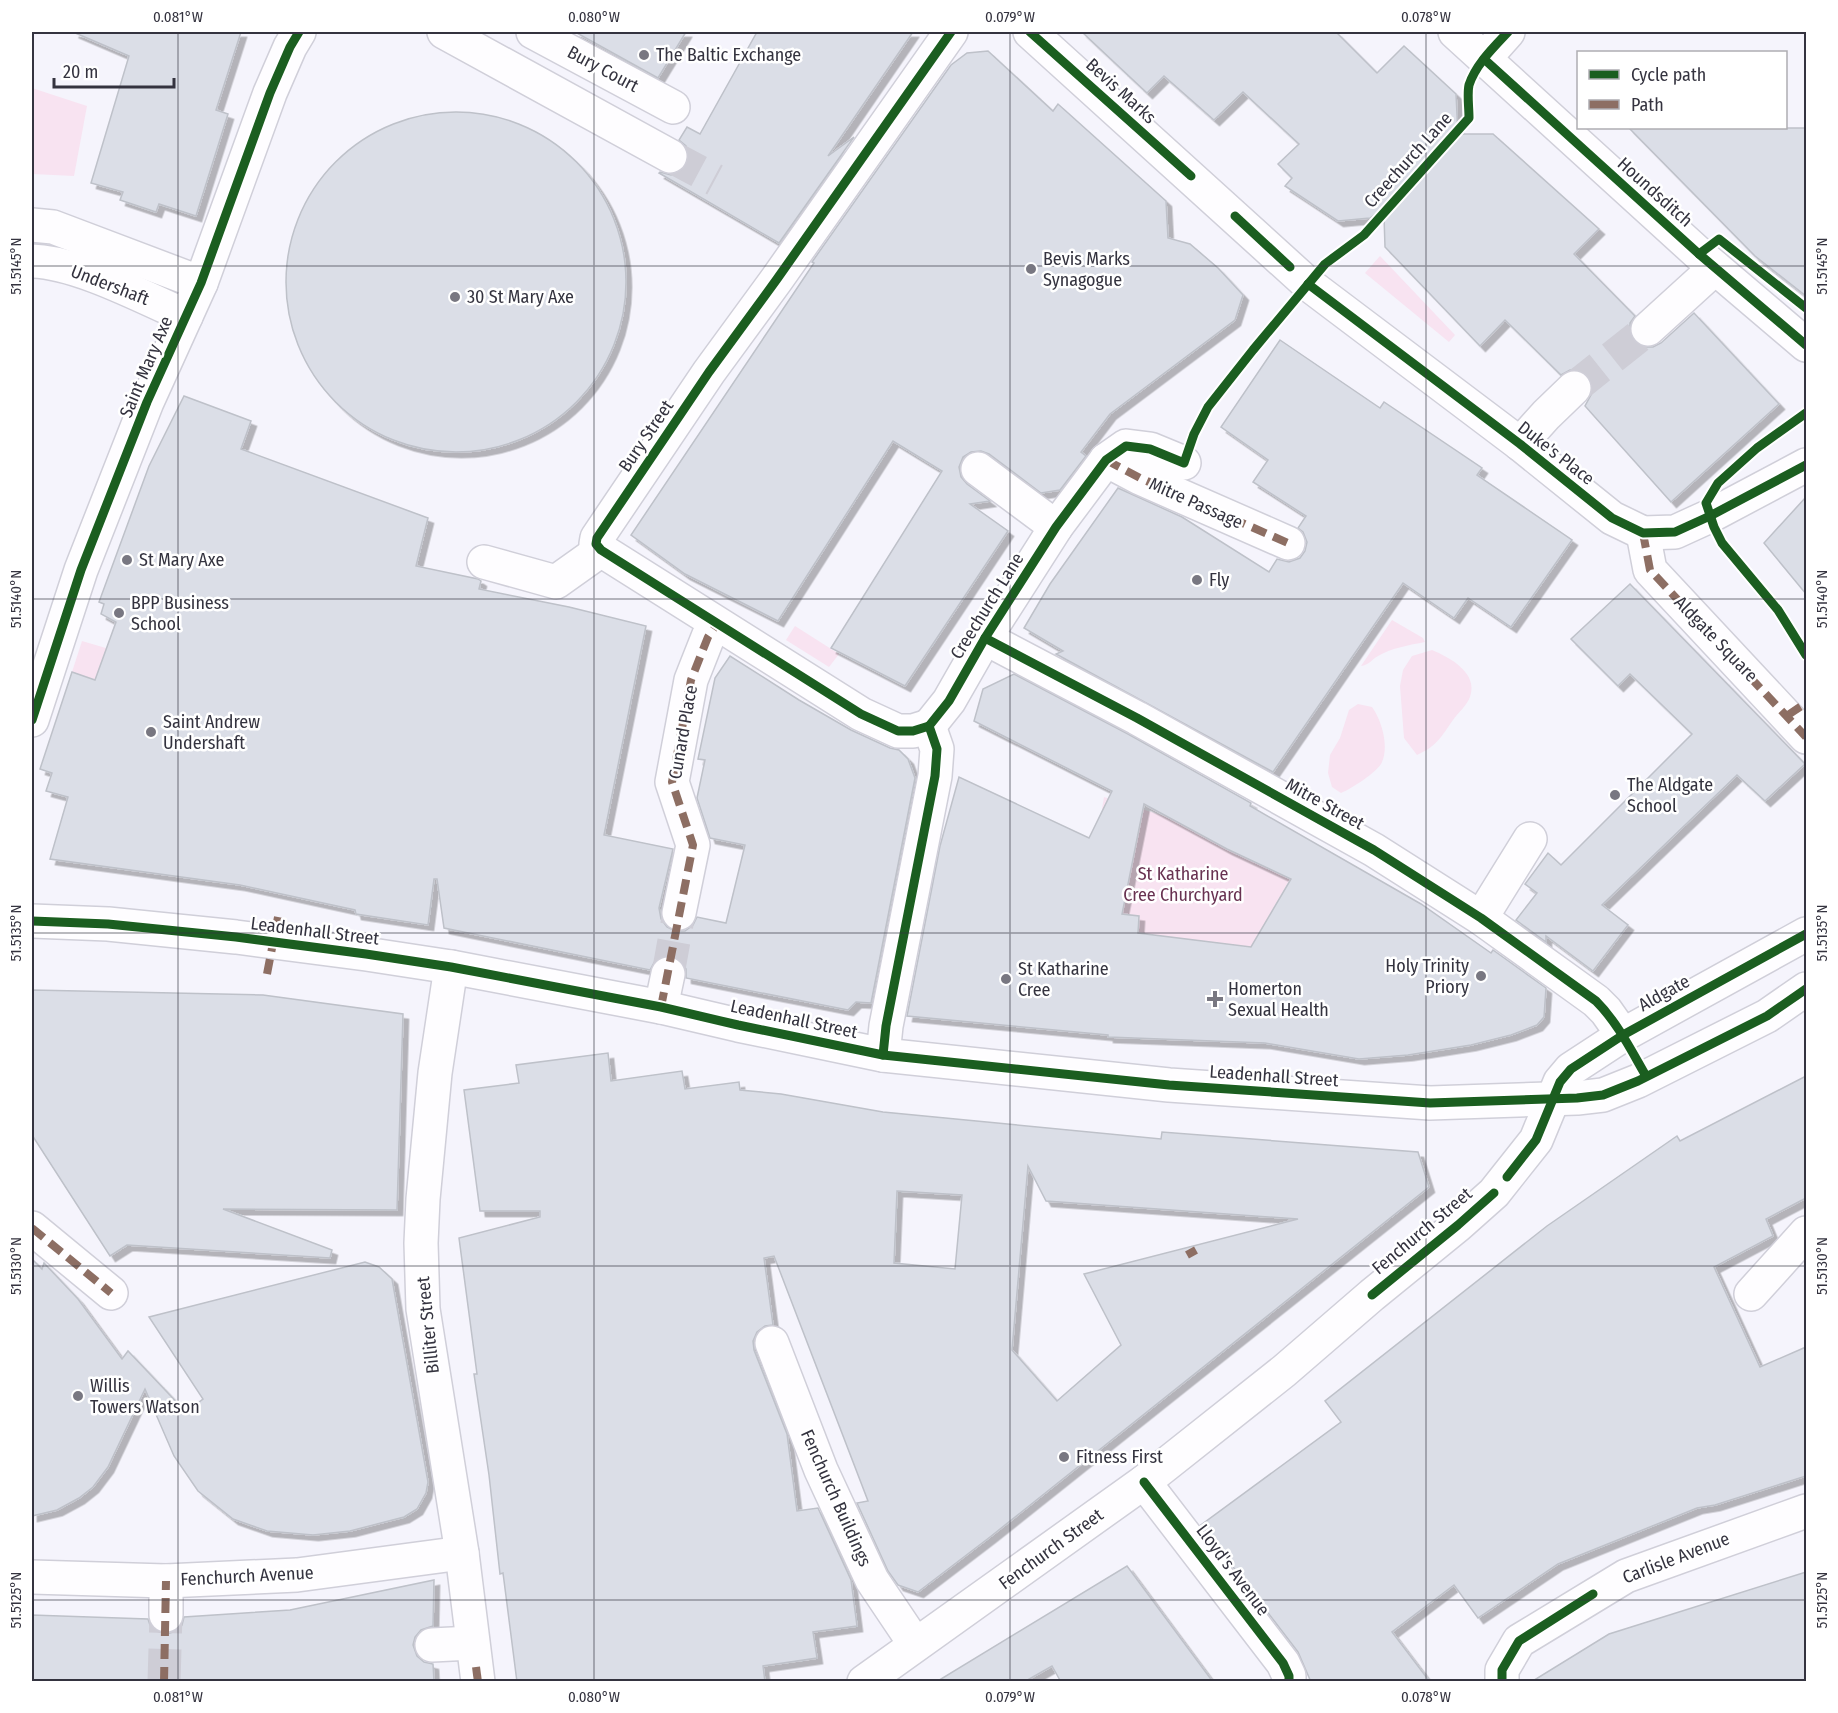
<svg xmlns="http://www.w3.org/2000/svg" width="1838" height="1713" font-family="'Fira Sans Condensed',sans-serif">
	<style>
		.green { fill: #f8e3f1 }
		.building { fill: #dbdee7; stroke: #bec1c9; stroke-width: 1.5; fill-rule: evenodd; filter: url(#shadow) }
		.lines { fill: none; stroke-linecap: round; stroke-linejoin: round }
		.minor-tunnel { stroke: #cecdd6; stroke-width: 33; stroke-dasharray: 33 16; stroke-linecap: butt }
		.minor-casing { stroke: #d0cfd9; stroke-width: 36 }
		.major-casing { stroke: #d0cfd9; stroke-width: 36 }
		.minor { stroke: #fefdff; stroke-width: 33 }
		.major { stroke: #fefdff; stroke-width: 33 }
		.quiet { stroke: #8d6e63; stroke-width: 8; stroke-dasharray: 15 8; stroke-linecap: butt }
		.cycleway-casing { stroke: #fff; stroke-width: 13 }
		.cycleway { stroke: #1b5e20; stroke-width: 9 }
		.ticks { fill: none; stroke: #34333f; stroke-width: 1.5; stroke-opacity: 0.45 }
		.poi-dot { fill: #787781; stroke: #fff; stroke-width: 2 }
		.labels { text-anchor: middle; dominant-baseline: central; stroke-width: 5; stroke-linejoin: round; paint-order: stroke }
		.poi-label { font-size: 18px; fill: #34333f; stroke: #fff; text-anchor: start }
		.street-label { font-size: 18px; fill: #34333f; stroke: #fff }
		.park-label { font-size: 18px; fill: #683251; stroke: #fff }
		.neatline { fill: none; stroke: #34333f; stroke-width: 2 }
		.ticks-label { font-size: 15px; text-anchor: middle; fill: #34333f }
	</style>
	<defs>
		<filter id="shadow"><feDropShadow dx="5.5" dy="5.5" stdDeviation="0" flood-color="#0004"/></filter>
	</defs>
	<rect width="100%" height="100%" fill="#f5f4fc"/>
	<!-- green -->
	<g class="green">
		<polygon points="32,88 87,106 74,176 32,174"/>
		<polygon points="1380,256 1455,335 1449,342 1365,273"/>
		<path d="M1392 620 1423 638 1425 642C1409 645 1392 648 1378 656 1371 660 1369 665 1361 666Z"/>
		<polygon points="795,626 839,654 829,667 786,640"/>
		<polygon points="82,641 187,672 176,706 72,672"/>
		<path d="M1432 650C1449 657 1479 673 1470 697 1467 705 1458 713 1453 720 1441 737 1437 746 1417 755L1404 738 1400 686 1403 670 1412 656Z"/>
		<path d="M1358 704 1372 707C1382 721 1389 746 1382 762 1379 771 1351 789 1341 793L1332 787 1328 773 1330 755 1340 738 1349 710Z"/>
		<polygon points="1104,797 1170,818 1290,879 1251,947 1138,933 1139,916 1122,914 1141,820 1102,809"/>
	</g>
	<!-- building -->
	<g class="building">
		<polygon points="73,32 241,32 216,110 228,114 196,216 159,204 156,212 120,200 123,192 91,183 129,56"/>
		<polygon points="575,32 686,32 658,78"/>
		<polygon points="757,32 913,32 828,156 854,137 779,243 659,173 660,172 671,175 679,172 686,165 689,155 686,146 679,140 687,127 700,134"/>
		<polygon points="1082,32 1336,32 1377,73 1404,46 1456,94 1458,134 1493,134 1599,229 1574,254 1635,316 1630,323 1630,332 1635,342 1643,347 1653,347 1661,343 1694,313 1779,404 1671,502 1585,406 1592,393 1592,383 1587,375 1580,370 1570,370 1561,375 1505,320 1480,346 1385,247 1384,216 1381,217 1377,213 1370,218 1338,221 1285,186 1292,178 1278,164 1299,144 1243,92 1214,120 1164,76 1147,93"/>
		<polygon points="988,51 1053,111 1058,104 1166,201 1168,238 1190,244 1218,268 1243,295 1235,320 1110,414 1081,452 1086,456 1060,490 1041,493 989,454 981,451 971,452 963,457 959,467 961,477 967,484 990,501 970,504 1008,531 905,686 831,648 942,471 893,441 778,621 685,574 631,535 814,263 812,262 951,65 967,53"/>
		<circle cx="456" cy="282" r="170"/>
		<polygon points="1629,128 1806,128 1806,296 1755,256"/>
		<polygon points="1280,340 1380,408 1384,402 1482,468 1477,475 1572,540 1511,627 1468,598 1454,618 1403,583 1273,772 1056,654 1063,651 1024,628 1050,584 1118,488 1182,517 1269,572 1277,559 1289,562 1300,558 1305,551 1307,542 1303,532 1298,528 1306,516 1253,482 1268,460 1221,427"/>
		<polygon points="184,396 251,421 241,449 428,518 416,566 478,579 481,581 479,589 569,607 646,626 604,835 673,849 659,908 661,919 667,927 675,931 685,931 693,925 697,917 726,923 745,845 710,838 697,798 705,760 698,759 715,678 730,656 799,700 851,730 890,748 899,750 908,759 915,778 871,1003 856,1002 848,1010 686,978 686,969 681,961 671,956 662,956 655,961 650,970 444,928 437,879 434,879 428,925 356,914 355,910 240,885 50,859 68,797 46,791 52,773 40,769 72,672 95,680 116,622 101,614 104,604 99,602 149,466"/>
		<polygon points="1806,497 1806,594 1764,543"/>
		<polygon points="1630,584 1805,764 1765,801 1737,775 1602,905 1628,925 1593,971 1546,936 1546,942 1516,920 1537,893 1525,884 1548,853 1561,865 1692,734 1630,674 1618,686 1571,639"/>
		<path d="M1014 674 1128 734 1251 803 1250 806 1421 904 1491 953 1493 950 1546 988 1544 1017 1537 1025 1511 1035 1471 1045 1408 1055 1359 1059 1265 1043 1108 1037V1035L907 1016 940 846 959 777 1089 838 1112 791 974 721 983 689ZM1144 804 1227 849 1291 879 1251 947 1138 933 1139 916 1122 914Z"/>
		<polygon points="32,990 263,995 403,1014 397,1210 223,1209 332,1250 330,1258 127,1245 110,1256 32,1135"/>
		<path d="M608 1053 611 1081 682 1071 685 1089 739 1082 740 1090 781 1094 883 1112 1161 1139 1162 1132 1418 1152 1429 1187 990 1537 918 1592 898 1585 888 1571 857 1503 868 1501 774 1256 764 1258 773 1325 765 1326 757 1332 753 1341 754 1350 787 1434 797 1511 818 1508 851 1580 857 1626 813 1632 817 1658 763 1666 765 1682H517L503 1573 500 1574 489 1475 474 1374H477L459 1238 540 1217V1211H480L464 1090 519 1083 516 1065ZM1028 1166 1046 1201 1298 1219 1084 1274 1121 1345 1057 1401 1012 1350ZM897 1191 962 1195 955 1269 894 1263Z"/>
		<polygon points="1806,1076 1806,1198 1766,1219 1773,1236 1714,1267 1760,1367 1806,1347 1806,1476 1715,1505 1697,1508 1558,1564 1478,1618 1454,1585 1392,1632 1430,1682 1311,1682 1298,1652 1201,1525 1341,1422 1325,1401 1547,1226 1677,1136 1680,1141"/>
		<polygon points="32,1259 42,1269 44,1263 78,1299 122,1359 128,1351 186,1412 203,1399 149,1317 365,1262 379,1267 392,1279 428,1482 426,1493 417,1509 404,1517 350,1531 313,1535 267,1531 233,1519 198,1491 174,1456 145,1389 108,1467 93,1487 79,1498 57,1510 32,1516"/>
		<polygon points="1127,1566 1213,1682 1061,1682 1052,1666 1024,1682 936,1682"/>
		<polygon points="1806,1572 1806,1682 1531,1682 1609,1634"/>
		<polygon points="434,1580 433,1626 421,1630 415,1637 413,1645 417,1656 424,1662 433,1664 434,1682 32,1682 32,1615 148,1619 150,1625 156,1631 167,1634 176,1631 182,1625 184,1617 290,1610"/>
	</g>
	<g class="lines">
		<!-- minor-tunnel -->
		<g class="minor-tunnel">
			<polyline points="670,156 715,180"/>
			<polyline points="1574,388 1648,329"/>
			<polyline points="668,974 679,913"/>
			<polyline points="164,1682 166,1615"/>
		</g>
		<defs>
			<g id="minor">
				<polyline points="444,32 670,156"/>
				<polyline points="533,32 673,107"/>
				<polyline points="1484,59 1508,32"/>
				<polyline points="32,225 53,227 201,283"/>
				<path d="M32 261C77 262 143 297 186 316"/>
				<polyline points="1648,329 1715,268"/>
				<polyline points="1520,444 1546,415 1574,388"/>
				<polyline points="1106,460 1140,478 1288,543"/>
				<polyline points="978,469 1056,527"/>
				<polyline points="1643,533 1650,570 1806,737"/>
				<polyline points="484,562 556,582 601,550"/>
				<polyline points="985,638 1137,718 1374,850 1481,918 1596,1001 1606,1011 1623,1035"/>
				<polyline points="32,720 81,570 147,402 201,283 270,93 290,47 299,32"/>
				<polyline points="929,726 913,731 898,731 861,714 601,550 596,544 597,538 709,372 777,279 951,32"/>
				<polyline points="929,726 949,701 985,638 1056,527 1106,460 1126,446 1150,449 1184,463"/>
				<polyline points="679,913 693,845 672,782 691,680 708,637 717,624"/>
				<polyline points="1481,918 1530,839"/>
				<polyline points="32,921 108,924 236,937 366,954 451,967 661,1007 738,1025 883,1055 1169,1085 1430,1103 1577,1098 1603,1095 1638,1081 1767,1016 1806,989"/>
				<polyline points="451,967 435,1073 423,1199 421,1243 423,1309 462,1553 478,1682"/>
				<polyline points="661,1007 668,974"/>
				<polyline points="883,1055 886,1026 935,776 937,749 929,726"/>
				<polyline points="32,1228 111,1293"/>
				<polyline points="1751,1294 1806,1233"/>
				<polyline points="772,1343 821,1470 872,1580 915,1644"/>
				<polyline points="1144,1482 1283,1663 1289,1676 1289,1682"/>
				<polyline points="32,1577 166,1581 297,1575 462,1553"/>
				<polyline points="166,1581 166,1615"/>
				<polyline points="432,1645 472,1643"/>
				<polyline points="864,1682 1144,1482 1284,1371 1372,1295 1458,1225 1494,1193 1536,1140 1560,1082 1571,1069 1623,1035 1806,934"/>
				<polyline points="1502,1682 1502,1670 1519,1641 1626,1576 1806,1511"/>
			</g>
			<g id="major">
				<polyline points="1030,32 1308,284 1520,444 1612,518 1643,533 1675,532 1710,516 1806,465"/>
				<polyline points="1455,32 1699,254 1806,345"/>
			</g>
		</defs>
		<!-- minor casing -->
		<use href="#minor" class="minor-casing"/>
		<!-- major casing -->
		<use href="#major" class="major-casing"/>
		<!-- minor -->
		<use href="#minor" class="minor"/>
		<!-- major -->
		<use href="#major" class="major"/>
		<!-- quiet -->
		<g class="quiet">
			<polyline points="1106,460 1140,478 1288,543"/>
			<polyline points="1643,533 1650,570 1806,737"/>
			<polyline points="1788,715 1806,703"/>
			<polyline points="267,974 278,917"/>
			<polyline points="661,1007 693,845 672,782 691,680 708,637 717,624"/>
			<polyline points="32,1228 111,1293"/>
			<polyline points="1187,1255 1196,1250"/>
			<polyline points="476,1667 478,1682"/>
			<polyline points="164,1682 166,1581"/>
		</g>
		<defs>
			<g id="cycleway">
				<polyline points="1030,32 1191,176"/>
				<polyline points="1484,59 1699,254 1806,345"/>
				<polyline points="1235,216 1290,267"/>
				<polyline points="1699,254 1719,239 1806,308"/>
				<polyline points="1308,284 1520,444 1612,518 1643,533 1675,532 1710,516 1806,465"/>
				<polyline points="1806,413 1757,448 1718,483 1706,503 1714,527 1722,543 1778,610 1806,655"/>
				<path d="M985 638 1137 718 1374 850 1481 918 1596 1001C1617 1022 1631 1050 1646 1076"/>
				<polyline points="32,720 81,570 147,402 201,283 270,93 290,47 299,32"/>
				<polyline points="929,726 913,731 898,731 861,714 601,550 596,544 597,538 709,372 777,279 951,32"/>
				<path d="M929 726 949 701 985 638 1056 527 1106 460 1126 446 1150 449 1184 463 1194 434 1208 407 1253 350 1325 264 1364 235 1469 118C1469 107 1467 94 1469 85 1476 64 1494 47 1508 32"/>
				<polyline points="32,921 108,924 236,937 366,954 451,967 661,1007 738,1025 883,1055 1169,1085 1430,1103 1577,1098 1603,1095 1638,1081 1767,1016 1806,989"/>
				<polyline points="883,1055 886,1026 935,776 937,749 929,726"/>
				<polyline points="1507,1177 1536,1140 1560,1082 1571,1069 1623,1035 1806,934"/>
				<polyline points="1372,1295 1458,1225 1494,1193"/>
				<polyline points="1144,1482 1283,1663 1289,1676 1289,1682"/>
				<polyline points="1502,1682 1502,1670 1519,1641 1593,1594"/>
			</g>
		</defs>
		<!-- cycleway casing -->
		<use href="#cycleway" class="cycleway-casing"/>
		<!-- cycleway -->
		<use href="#cycleway" class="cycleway"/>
	</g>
	<!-- ticks -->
	<path class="ticks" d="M178 32V1682M594 32V1682M1010 32V1682M1426 32V1682M32 266H1806M32 599H1806M32 933H1806M32 1266H1806M32 1600H1806"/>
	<!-- markers -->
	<g class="poi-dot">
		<circle cx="644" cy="55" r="6"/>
		<circle cx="1031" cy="269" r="6"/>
		<circle cx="455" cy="297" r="6"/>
		<circle cx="127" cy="560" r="6"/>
		<circle cx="1197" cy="580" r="6"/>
		<circle cx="119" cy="613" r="6"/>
		<circle cx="151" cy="732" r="6"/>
		<circle cx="1615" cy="795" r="6"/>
		<circle cx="1481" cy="976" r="6"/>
		<circle cx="1006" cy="979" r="6"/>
		<path d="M1212 990h6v6h6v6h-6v6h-6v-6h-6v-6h6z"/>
		<circle cx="78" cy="1396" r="6"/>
		<circle cx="1064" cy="1457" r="6"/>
	</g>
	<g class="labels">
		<!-- poi labels -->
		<g class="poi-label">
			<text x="656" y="55">The Baltic Exchange</text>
			<text x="1043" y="259">Bevis Marks<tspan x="1043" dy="21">Synagogue</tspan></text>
			<text x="467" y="297">30 St Mary Axe</text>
			<text x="139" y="560">St Mary Axe</text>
			<text x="1209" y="580">Fly</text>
			<text x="131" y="603">BPP Business<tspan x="131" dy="21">School</tspan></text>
			<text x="163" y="722">Saint Andrew<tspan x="163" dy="21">Undershaft</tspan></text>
			<text x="1627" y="785">The Aldgate<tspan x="1627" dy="21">School</tspan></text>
			<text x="1469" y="966" text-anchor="end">Holy Trinity<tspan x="1469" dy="21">Priory</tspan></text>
			<text x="1018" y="969">St Katharine<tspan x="1018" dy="21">Cree</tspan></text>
			<text x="1228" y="989">Homerton<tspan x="1228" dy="21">Sexual Health</tspan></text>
			<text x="90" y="1386">Willis<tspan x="90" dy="21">Towers Watson</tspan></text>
			<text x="1076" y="1457">Fitness First</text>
		</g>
		<!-- street labels -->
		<g class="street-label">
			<text transform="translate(603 69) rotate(28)">Bury Court</text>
			<text transform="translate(1121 91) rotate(42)">Bevis Marks</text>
			<text transform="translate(1408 160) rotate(-48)">Creechurch Lane</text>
			<text transform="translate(1655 192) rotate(42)">Houndsditch</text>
			<text transform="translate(110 285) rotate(21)">Undershaft</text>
			<text transform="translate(146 367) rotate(-67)">Saint Mary Axe</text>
			<text transform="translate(646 436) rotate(-56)">Bury Street</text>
			<text transform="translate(1556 453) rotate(38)">Duke's Place</text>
			<text transform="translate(1196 503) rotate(24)">Mitre Passage</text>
			<text transform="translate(987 606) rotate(-58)">Creechurch Lane</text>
			<text transform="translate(1716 639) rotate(46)">Aldgate Square</text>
			<text transform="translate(683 732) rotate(-80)">Cunard Place</text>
			<text transform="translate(1325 804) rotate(29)">Mitre Street</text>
			<text transform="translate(315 931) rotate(7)">Leadenhall Street</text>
			<text transform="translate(1664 993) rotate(-29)">Aldgate</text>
			<text transform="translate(794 1019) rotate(12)">Leadenhall Street</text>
			<text transform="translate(1274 1076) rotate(4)">Leadenhall Street</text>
			<text transform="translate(1422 1231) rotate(-40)">Fenchurch Street</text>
			<text transform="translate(428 1325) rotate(-96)">Billiter Street</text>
			<text transform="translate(836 1498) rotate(66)">Fenchurch Buildings</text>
			<text transform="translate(1051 1549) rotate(-36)">Fenchurch Street</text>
			<text transform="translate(1676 1558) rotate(-21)">Carlisle Avenue</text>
			<text transform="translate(1233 1570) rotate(53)">Lloyd's Avenue</text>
			<text transform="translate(247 1576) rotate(-3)">Fenchurch Avenue</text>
		</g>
		<!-- park labels -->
		<g class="park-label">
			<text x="1183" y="874">St Katharine<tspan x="1183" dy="21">Cree Churchyard</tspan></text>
		</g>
	</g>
	<!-- border -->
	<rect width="1838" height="1713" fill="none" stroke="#ffffff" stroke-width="66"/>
	<!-- legend -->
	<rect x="1577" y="51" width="210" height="78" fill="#ffffff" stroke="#aeadb2" stroke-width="1.5"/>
	<rect x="1589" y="70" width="30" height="9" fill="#1b5e20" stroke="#aeadb2" stroke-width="1.5"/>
	<text x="1631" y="81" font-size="18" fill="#34333f">Cycle path</text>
	<rect x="1589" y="100" width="30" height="9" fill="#8d6e63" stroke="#aeadb2" stroke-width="1.5"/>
	<text x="1631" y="111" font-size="18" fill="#34333f">Path</text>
	<!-- scale -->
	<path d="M54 78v9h120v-9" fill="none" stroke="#34333f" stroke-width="3"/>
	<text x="63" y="78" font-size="18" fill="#34333f" stroke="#ffffff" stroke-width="4.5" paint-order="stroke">20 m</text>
	<rect x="33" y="33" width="1772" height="1647" class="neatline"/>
	<g class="ticks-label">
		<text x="178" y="22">0.081°W</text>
		<text x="594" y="22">0.080°W</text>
		<text x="1010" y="22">0.079°W</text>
		<text x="1426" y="22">0.078°W</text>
		<text transform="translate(16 266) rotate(-90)" y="5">51.5145°N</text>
		<text transform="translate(1822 266) rotate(-90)" y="5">51.5145°N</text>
		<text transform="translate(16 599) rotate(-90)" y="5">51.5140°N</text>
		<text transform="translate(1822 599) rotate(-90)" y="5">51.5140°N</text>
		<text transform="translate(16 933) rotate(-90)" y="5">51.5135°N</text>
		<text transform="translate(1822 933) rotate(-90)" y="5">51.5135°N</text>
		<text transform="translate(16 1266) rotate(-90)" y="5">51.5130°N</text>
		<text transform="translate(1822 1266) rotate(-90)" y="5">51.5130°N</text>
		<text transform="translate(16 1600) rotate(-90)" y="5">51.5125°N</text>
		<text transform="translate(1822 1600) rotate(-90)" y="5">51.5125°N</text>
		<text x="178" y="1702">0.081°W</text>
		<text x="594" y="1702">0.080°W</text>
		<text x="1010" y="1702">0.079°W</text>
		<text x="1426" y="1702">0.078°W</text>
	</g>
</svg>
